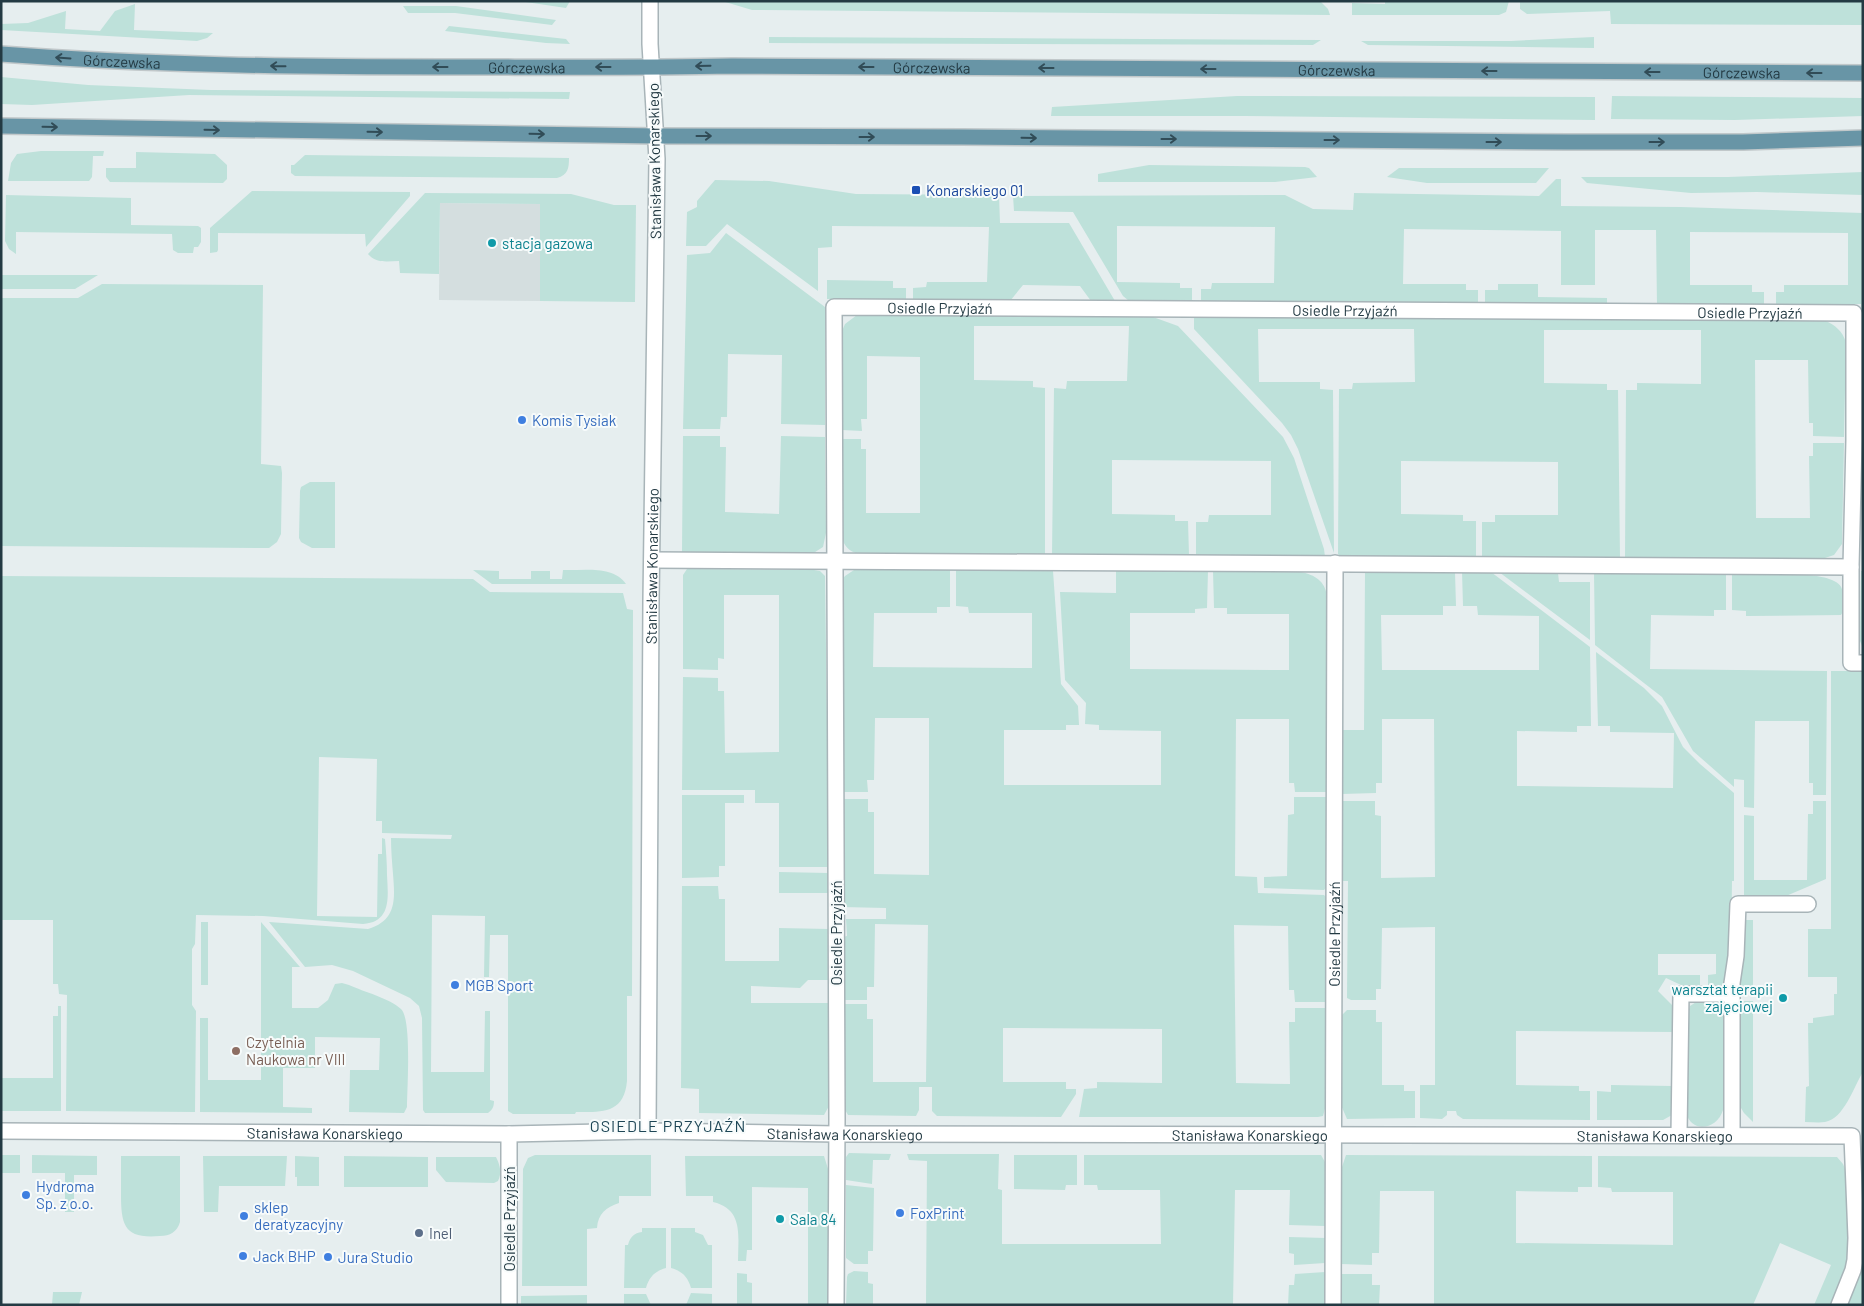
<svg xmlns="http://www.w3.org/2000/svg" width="1864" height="1306" font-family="Barlow,sans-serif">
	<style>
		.built { fill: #d4dedf }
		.green { fill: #bee1da }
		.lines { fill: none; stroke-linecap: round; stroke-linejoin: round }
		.minor-casing { stroke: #a8b4b8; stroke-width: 18 }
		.major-casing { stroke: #c1c8ca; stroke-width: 18 }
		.minor { stroke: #fff; stroke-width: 15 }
		.major { stroke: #6895a6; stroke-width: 15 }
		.oneway { stroke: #314c57 }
		.transit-dot { fill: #1a4fb4; stroke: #f7fbfb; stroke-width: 2 }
		.culture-dot { fill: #0f9aa8; stroke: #f7fbfb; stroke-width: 2 }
		.shop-dot { fill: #3f7fe0; stroke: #f7fbfb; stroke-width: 2 }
		.education-dot { fill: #8d6e63; stroke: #f7fbfb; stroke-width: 2 }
		.service-dot { fill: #5c6f8a; stroke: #f7fbfb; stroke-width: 2 }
		.labels { text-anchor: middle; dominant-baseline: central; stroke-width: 4; stroke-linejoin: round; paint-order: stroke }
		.street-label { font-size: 15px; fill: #233a43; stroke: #f7fbfb }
		.transit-label { font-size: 15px; fill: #164399; stroke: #f7fbfb; text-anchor: start }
		.culture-label { font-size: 15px; fill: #0d838f; stroke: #f7fbfb; text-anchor: start }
		.shop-label { font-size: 15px; fill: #366cbe; stroke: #f7fbfb; text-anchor: start }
		.education-label { font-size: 15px; fill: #785e54; stroke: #f7fbfb; text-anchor: start }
		.service-label { font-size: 15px; fill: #4e5e75; stroke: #f7fbfb; text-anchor: start }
		.neighbourhood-label { font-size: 16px; letter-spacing: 1px; fill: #1e4656; stroke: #f7fbfb }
	</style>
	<rect width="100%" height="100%" fill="#e6eeef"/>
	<!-- built -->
	<polygon class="built" points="440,203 541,204 540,301 439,300"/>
	<!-- green -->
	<g class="green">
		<polygon points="519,1 570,1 566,8"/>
		<polygon points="722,1 1320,1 1328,9 1330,15 752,10"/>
		<polygon points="1385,1 1509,1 1506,12 1499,15 1352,15 1352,3 1385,4"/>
		<polygon points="1520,1 1863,1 1863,25 1611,24 1610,11 1527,14 1520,9"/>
		<polygon points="135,4 134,30 213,33 207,38 197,41 1,30 1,24 28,23 66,11 65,29 100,31 115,11"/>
		<polygon points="403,6 456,6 556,20 552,25 455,13 408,13"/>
		<polygon points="449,26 566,39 570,44 546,43 445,31"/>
		<polygon points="769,37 1321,40 1313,45 769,43"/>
		<polygon points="1594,37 1594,48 1368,45 1361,41 1511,41"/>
		<polygon points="1,77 88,85 211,90 570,92 569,99 189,95 32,105 1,104"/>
		<polygon points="1237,96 1595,97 1595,120 1245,116 1051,116 1052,107"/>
		<polygon points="1612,96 1863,98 1863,116 1735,120 1611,119"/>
		<polygon points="41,151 104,151 103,156 93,156 92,177 89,181 8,181 11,163 17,154"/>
		<polygon points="136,152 215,154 227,165 227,179 223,183 110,182 106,177 106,168 136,168"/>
		<path d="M305 155 569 158C569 168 568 175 557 178L295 176 291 173V165H294Z"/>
		<polygon points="1149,165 1305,167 1309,168 1317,177 1275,182 1098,182 1098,174"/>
		<polygon points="1399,168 1549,168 1536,183 1427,183 1387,177"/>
		<polygon points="1863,172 1863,195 1757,192 1691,193 1587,183 1581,177 1728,177"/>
		<polygon points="1556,179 1561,179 1561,206 1681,207 1863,213 1863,315 1861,315 1861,304 1776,304 1776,292 1784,292 1784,285 1848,285 1848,233 1690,232 1690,285 1752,285 1752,292 1764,292 1764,305 1657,305 1656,230 1595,230 1595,285 1561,285 1561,231 1404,229 1403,284 1466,284 1466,290 1478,290 1478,303 1201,301 1201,289 1211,289 1212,283 1274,283 1275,227 1117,226 1117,282 1180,283 1180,288 1192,288 1192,301 1129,301 1123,296 1073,212 1014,211 1013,196 1285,195 1313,209 1353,210 1354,193 1539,196"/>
		<polygon points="715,180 769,181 856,194 999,195 1000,223 1069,223 1115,301 1091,301 1080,286 1023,285 1010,301 913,299 913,288 926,287 927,282 987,282 989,227 832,226 832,247 818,248 818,291 727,224 706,246 686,246 687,212 697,207 697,201"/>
		<polygon points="252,191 410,192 410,196 366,247 365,234 218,233 218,250 217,252 210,253 210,228"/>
		<path d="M425 193 571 194 614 205H636L635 302 540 301V204L440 203 439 274 400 273 399 261C388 261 376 264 368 254Z"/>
		<polygon points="6,195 131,198 131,225 198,226 201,228 201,242 198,247 194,247 193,253 178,253 173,250 172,234 16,232 16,254 9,249 5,241"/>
		<polygon points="726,233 825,307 825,425 781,424 782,355 728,354 727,417 721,417 720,429 683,429 687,255 710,253"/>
		<polygon points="1,275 98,275 75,289 1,289"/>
		<polygon points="827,280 893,281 893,288 906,288 906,299 827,299"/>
		<polygon points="102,284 263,285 261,464 281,466 282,473 281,534 277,542 269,548 1,546 1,298 78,298"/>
		<polygon points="1498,284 1538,284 1538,297 1607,298 1607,304 1485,304 1485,290 1498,290"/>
		<path d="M857 315 1153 317 1178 326 1283 437 1294 458 1324 549 1325 557 1196 556V522H1208L1209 515H1271V461L1112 460V514L1175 515V521H1188L1189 555H1052L1054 388 1066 389 1067 381H1127L1129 326H974V380L1033 381V387L1045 388V555L858 554C849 551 845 547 842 538V439H861V449H866V513H920V357L867 356V419H861L862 431 842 430V331L845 324Z"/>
		<path d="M1194 316 1824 320C1835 325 1843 331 1846 343L1844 437 1813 436V423H1809L1808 360H1755L1756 518H1810L1809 456H1813V443H1844L1842 544 1834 555 1822 559 1625 558 1626 390H1637V383L1701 384V330H1544V383L1607 384V390H1618L1620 558 1482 557V522H1495V515H1558V462L1401 461V514L1463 515V521H1476V557L1340 556 1338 554 1339 389H1352L1353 383 1415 382 1414 329H1258L1259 382H1320V389L1333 390 1334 553 1298 449 1291 435 1282 423 1194 329Z"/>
		<polygon points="683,436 720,436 720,447 726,447 725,512 779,514 781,436 825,437 826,533 823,547 812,554 682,552"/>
		<polygon points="310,482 335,482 335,548 312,548 301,542 299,538 300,491 301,487"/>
		<polygon points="687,569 814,570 820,571 825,576 829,867 779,867 779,803 755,803 755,790 682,790 683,677 718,678 718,691 724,691 725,753 779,752 779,595 724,595 724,659 718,658 718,670 683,669 683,575"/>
		<path d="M473 570 499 571V579H531V571H550V579H562L563 570C583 571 613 565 626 584H492Z"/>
		<path d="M854 570H950V607H937V613H874L873 667 1032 668V613H969L968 607 956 606V570L1053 571 1061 684 1078 706 1079 725H1066V730H1004V785H1161V731L1099 730V725L1085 724 1086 703 1065 680 1060 592 1116 593V571H1208L1207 608 1195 609V613H1130V669L1289 670V614H1227V608H1214L1213 571 1301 572C1315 575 1325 581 1327 596V792H1295L1294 783H1289V719H1236L1235 876 1257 877 1258 893 1324 895 1326 897V1002H1295L1294 990H1289L1288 926 1234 925 1236 1083 1290 1084 1289 1022H1295V1008H1326V1105L1323 1116 1318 1117H1079L1084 1089 1097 1088V1082L1162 1083V1029L1003 1028V1082H1066V1089H1076V1094L1061 1117 937 1116 932 1111V1087H919V1110L916 1116 848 1115 844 1108 842 1004H867V1019H873V1082H926L928 925 875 924 874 987H867V1000H842L843 937 847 936 846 919H886V908L842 907 843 799H868V812H874V874L929 875V718H875L874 780H867L868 792H842V580L845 576Z"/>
		<polygon points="1462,571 1491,572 1590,647 1591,726 1577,726 1577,732 1517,731 1517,786 1673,788 1674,733 1610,732 1610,726 1598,726 1596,652 1644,688 1662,706 1683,747 1700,764 1734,793 1734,881 1732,881 1731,949 1724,985 1708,987 1708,975 1716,974 1716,954 1658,954 1658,975 1700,975 1700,987 1681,985 1666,978 1658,991 1674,1007 1674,1032 1516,1031 1516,1085 1579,1086 1579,1091 1590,1091 1590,1120 1463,1119 1457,1115 1456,1111 1447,1111 1447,1115 1442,1119 1420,1118 1420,1085 1435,1085 1435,927 1382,928 1381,989 1376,989 1376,1000 1351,1000 1347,998 1348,881 1342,881 1342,801 1375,801 1375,815 1381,816 1381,878 1435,877 1434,719 1382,719 1382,783 1376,783 1376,793 1342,794 1342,730 1364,730 1365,572 1455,572 1456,606 1443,606 1443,615 1381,615 1382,670 1539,670 1539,616 1478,615 1477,606 1463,606"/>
		<polygon points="1861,571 1863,571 1863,648 1860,641"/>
		<polygon points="1499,572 1558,573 1559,582 1590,582 1590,640"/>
		<polygon points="1594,573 1726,573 1726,610 1714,610 1714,616 1651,615 1650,669 1827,671 1826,795 1813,795 1813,783 1809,783 1809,721 1755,721 1754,808 1744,807 1744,780 1734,779 1734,787 1693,751 1662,697 1595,645"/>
		<path d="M1732 573C1755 574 1817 571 1834 581 1841 584 1843 589 1843 596 1843 603 1845 610 1841 615L1746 616V611L1732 610Z"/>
		<path d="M1 576 473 579 490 592 623 593 627 609 633 610 632 996H627V1081C624 1114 602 1112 576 1112L575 1114H513L508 1111V935H490L489 977H484L485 916 432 915 431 1072H484L485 1011H490V1100L494 1101C494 1107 492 1110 488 1113H425L423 1110 422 1018 419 1006 410 998 353 971 332 965 305 967 269 922 368 929C397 920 395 899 393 874 392 862 391 850 391 838L451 839 452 835 382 833V821H376L377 759 319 757 317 916 377 917 378 854H382V838L385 839C386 851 387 863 387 875 388 896 392 922 363 924L263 916 196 915 195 944 192 949V1005L196 1011 195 1112 66 1111 67 995 59 994 58 984H53V920H1Z"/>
		<path d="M1831 671H1863V1072C1854 1086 1844 1119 1825 1122 1819 1123 1812 1122 1805 1122L1806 1087 1809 1086 1808 1023H1813V1018L1834 1015V994H1837V977H1808V929H1831Z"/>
		<polygon points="682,795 744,795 744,803 725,803 725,866 719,866 719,877 682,878"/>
		<polygon points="1294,797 1326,797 1326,888 1324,890 1264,888 1264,877 1287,876 1288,815 1294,814"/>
		<polygon points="1813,801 1826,801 1826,879 1786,896 1744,896 1744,815 1754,816 1754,880 1807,880 1808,814 1813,814"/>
		<polygon points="779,872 828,873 828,893 779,893"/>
		<polygon points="682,886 718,886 719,899 725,899 725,961 779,961 779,928 829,929 829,980 808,980 800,988 751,986 751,1003 829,1003 829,1106 824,1115 699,1113 699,1089 681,1088"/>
		<polygon points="1743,920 1753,920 1753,992 1739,992"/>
		<rect x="201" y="922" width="7" height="63"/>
		<path d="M261 922 300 967H292V1008H318L328 1000 335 984 342 983 349 985C364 992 389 998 401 1009 412 1019 407 1090 407 1107L404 1113 349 1112 350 1070H379L380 1038 315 1037V1068H283V1107L312 1108V1113L200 1112V1018H208V1080H261Z"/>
		<path d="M1701 999 1715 1001 1722 1009 1723 1015V1110C1717 1130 1691 1134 1686 1112L1688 1013 1690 1006Z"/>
		<polygon points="1739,1001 1753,1001 1753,1122 1744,1113 1738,1103"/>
		<polygon points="58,1006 61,1006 61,1111 1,1111 1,1078 53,1078 53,1016 58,1016"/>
		<polygon points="1347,1010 1376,1010 1376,1022 1382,1022 1382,1085 1404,1085 1404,1091 1415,1091 1415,1118 1347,1119 1341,1105 1342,1015"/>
		<polygon points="1611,1085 1672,1086 1672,1115 1663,1120 1597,1120 1597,1091 1611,1092"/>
		<polygon points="849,1153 891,1154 889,1160 873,1160 872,1184 846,1180 846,1157"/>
		<polygon points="907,1154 999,1154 998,1189 1002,1190 1002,1244 1161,1244 1160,1190 1098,1190 1097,1185 1084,1185 1084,1155 1321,1155 1325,1162 1326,1167 1325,1226 1289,1225 1290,1190 1235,1190 1233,1305 926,1305 927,1161 909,1160"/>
		<rect x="1" y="1155" width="19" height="18"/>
		<polygon points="32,1155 97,1156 97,1175 74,1175 74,1212 65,1212 65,1173 32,1173"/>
		<path d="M535 1155H651V1196H619V1203C606 1207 598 1214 597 1228L587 1229V1286H522L523 1169 528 1158Z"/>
		<polygon points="1014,1155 1077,1155 1077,1185 1066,1185 1065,1190 1014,1189"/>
		<polygon points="1346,1155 1592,1156 1592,1187 1578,1187 1578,1192 1516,1191 1516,1243 1673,1245 1673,1192 1612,1192 1611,1188 1598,1187 1598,1156 1837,1157 1843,1164 1846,1171 1848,1231 1847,1258 1845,1269 1830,1305 1814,1305 1831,1265 1780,1243 1753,1305 1434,1305 1434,1191 1380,1191 1379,1253 1372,1253 1372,1265 1341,1264 1342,1167"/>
		<path d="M121 1156H180V1222C177 1232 170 1236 160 1236 125 1239 121 1226 121 1195 121 1182 121 1169 121 1156Z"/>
		<polygon points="203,1156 287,1156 285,1186 219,1186 218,1212 204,1212"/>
		<polygon points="295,1156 319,1157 319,1186 297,1186 297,1177 295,1177"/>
		<polygon points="344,1156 428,1157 428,1187 344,1187"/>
		<path d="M685 1156H824L829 1172 830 1305H808V1188L752 1187V1250H747L746 1261H738C738 1237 744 1209 713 1202V1196H686Z"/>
		<path d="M436 1157H496C500 1165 502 1173 498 1181L494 1183 446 1182 436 1170Z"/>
		<polygon points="846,1185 874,1188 873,1251 868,1251 868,1264 854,1264 846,1258"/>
		<path d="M642 1228H666V1268C655 1271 649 1277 646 1288H624L625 1245H628C630 1237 634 1233 642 1232Z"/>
		<path d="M671 1228H695V1232L703 1235 708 1245H712V1288H691C688 1277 682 1271 671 1268Z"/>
		<polygon points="1289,1237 1326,1238 1325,1263 1294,1265 1294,1254 1289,1253"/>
		<polygon points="1863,1258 1863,1305 1846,1305 1862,1267"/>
		<polygon points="854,1271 868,1272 868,1283 873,1284 873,1305 846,1305 847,1277 848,1274"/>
		<polygon points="1325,1272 1325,1305 1288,1305 1289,1285 1294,1285 1295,1274"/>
		<polygon points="737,1273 747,1274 747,1282 752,1283 752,1305 737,1305"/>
		<polygon points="1341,1274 1372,1274 1372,1285 1380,1285 1379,1305 1340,1305"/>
		<polygon points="53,1292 82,1292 79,1305 52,1305"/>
		<polygon points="691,1293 712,1294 712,1305 686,1305"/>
		<polygon points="624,1294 646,1294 651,1305 624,1305"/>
		<polygon points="587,1295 587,1305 521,1305 521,1296"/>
	</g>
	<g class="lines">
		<defs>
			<g id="minor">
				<polyline points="652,560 1851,567 1851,663 1863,663"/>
				<path id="s1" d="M1 1131 509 1134 648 1131 837 1134 1852 1136 1856 1238 1855 1260 1853 1270 1839 1305"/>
				<path id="s2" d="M648 1131 651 601 657 159 650 44V1"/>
				<polyline points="509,1134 509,1305"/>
				<polyline points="1679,1135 1681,994 1732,994"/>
				<polyline points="1732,1135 1732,983 1736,956 1738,904 1808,904"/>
				<path id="s3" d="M836 1305 837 1119 834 307 1854 313V440L1851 567"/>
				<path id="s4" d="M1333 1305 1335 563"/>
			</g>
			<g id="major">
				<path id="s5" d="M1 54C148 65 295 67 442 67 539 67 636 68 732 66L1863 73"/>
				<polyline points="1,126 656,136 962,137 1568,142 1743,142 1863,138"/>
			</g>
		</defs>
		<!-- minor casing -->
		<use href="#minor" class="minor-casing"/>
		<!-- major casing -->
		<use href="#major" class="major-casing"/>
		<!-- minor -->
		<use href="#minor" class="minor"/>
		<!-- major -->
		<use href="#major" class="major"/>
	</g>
	<!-- one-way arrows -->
	<defs><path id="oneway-shaft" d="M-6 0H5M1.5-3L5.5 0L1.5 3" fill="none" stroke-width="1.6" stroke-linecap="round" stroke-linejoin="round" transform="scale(1.25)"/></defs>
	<g class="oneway">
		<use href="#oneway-shaft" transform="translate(63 58) rotate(-176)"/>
		<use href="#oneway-shaft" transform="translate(278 66) rotate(-179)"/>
		<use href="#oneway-shaft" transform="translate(703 66) rotate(179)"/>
		<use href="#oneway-shaft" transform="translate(440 67) rotate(-180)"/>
		<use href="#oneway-shaft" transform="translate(603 67) rotate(-180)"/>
		<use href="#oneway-shaft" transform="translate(866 67) rotate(-180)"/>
		<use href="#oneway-shaft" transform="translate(1046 68) rotate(-180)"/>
		<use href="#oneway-shaft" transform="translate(1208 69) rotate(-180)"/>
		<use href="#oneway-shaft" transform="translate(1489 71) rotate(-180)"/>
		<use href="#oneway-shaft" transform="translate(1652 72) rotate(-180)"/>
		<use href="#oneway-shaft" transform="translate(1814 73) rotate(-180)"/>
		<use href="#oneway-shaft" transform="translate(50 127) rotate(1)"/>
		<use href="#oneway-shaft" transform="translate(212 130) rotate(1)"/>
		<use href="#oneway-shaft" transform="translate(375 132) rotate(1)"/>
		<use href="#oneway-shaft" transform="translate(537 134) rotate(1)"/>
		<use href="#oneway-shaft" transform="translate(704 136)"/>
		<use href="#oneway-shaft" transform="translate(867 137)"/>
		<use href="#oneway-shaft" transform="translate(1029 138) rotate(1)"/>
		<use href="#oneway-shaft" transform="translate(1169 139)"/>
		<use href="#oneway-shaft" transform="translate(1332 140)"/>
		<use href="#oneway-shaft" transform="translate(1494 142)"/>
		<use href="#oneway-shaft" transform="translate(1657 142)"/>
	</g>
	<!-- markers -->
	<rect class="transit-dot" x="911" y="185" width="10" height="10" rx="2.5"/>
	<g class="culture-dot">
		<circle cx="492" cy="243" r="5"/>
		<circle cx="1783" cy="998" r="5"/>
		<circle cx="780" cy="1219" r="5"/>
	</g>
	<g class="shop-dot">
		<circle cx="522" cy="420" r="5"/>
		<circle cx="455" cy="985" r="5"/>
		<circle cx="26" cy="1195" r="5"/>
		<circle cx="900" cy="1213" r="5"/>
		<circle cx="244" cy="1216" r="5"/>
		<circle cx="243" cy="1256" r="5"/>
		<circle cx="328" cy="1257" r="5"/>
	</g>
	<circle class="education-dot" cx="236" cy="1051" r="5"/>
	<circle class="service-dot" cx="419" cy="1233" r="5"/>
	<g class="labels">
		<!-- street labels -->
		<g class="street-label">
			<text stroke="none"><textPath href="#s5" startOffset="121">Górczewska</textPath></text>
			<text stroke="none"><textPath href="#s5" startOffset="526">Górczewska</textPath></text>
			<text stroke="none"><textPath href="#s5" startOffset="931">Górczewska</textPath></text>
			<text stroke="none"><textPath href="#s5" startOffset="1336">Górczewska</textPath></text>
			<text stroke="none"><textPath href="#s5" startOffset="1741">Górczewska</textPath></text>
			<text transform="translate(654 161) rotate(-91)">Stanisława Konarskiego</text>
			<text stroke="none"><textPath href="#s3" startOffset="1104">Osiedle Przyjaźń</textPath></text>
			<text stroke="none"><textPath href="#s3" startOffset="1509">Osiedle Przyjaźń</textPath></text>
			<text stroke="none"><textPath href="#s3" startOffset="1914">Osiedle Przyjaźń</textPath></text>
			<text stroke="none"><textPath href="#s2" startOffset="565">Stanisława Konarskiego</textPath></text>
			<text transform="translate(836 933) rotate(-90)">Osiedle Przyjaźń</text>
			<text stroke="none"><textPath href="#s4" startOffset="371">Osiedle Przyjaźń</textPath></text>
			<text stroke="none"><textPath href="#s1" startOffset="324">Stanisława Konarskiego</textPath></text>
			<text stroke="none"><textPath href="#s1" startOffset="844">Stanisława Konarskiego</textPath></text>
			<text stroke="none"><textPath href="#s1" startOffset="1249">Stanisława Konarskiego</textPath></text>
			<text stroke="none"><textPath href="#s1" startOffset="1654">Stanisława Konarskiego</textPath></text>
			<text transform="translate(509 1219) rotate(-90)">Osiedle Przyjaźń</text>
		</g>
		<!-- transit labels -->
		<g class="transit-label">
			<text x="926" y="190">Konarskiego 01</text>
		</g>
		<!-- culture labels -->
		<g class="culture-label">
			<text x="502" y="243">stacja gazowa</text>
			<text x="1773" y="989" text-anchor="end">warsztat terapii<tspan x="1773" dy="17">zajęciowej</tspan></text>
			<text x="790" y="1219">Sala 84</text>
		</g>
		<!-- shop labels -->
		<g class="shop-label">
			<text x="532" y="420">Komis Tysiak</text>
			<text x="465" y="985">MGB Sport</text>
			<text x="36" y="1186">Hydroma<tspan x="36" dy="17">Sp. z o.o.</tspan></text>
			<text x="254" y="1207">sklep<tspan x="254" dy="17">deratyzacyjny</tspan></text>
			<text x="910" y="1213">FoxPrint</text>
			<text x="253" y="1256">Jack BHP</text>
			<text x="338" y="1257">Jura Studio</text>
		</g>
		<!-- education labels -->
		<g class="education-label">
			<text x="246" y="1042">Czytelnia<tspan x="246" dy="17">Naukowa nr VIII</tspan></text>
		</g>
		<!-- service labels -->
		<g class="service-label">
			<text x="429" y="1233">Inel</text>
		</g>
		<!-- neighbourhood labels -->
		<g class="neighbourhood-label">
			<text x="668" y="1125">OSIEDLE PRZYJAŹŃ</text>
		</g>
	</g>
	<!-- border -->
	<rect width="1864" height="1306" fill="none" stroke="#233a43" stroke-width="5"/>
</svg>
